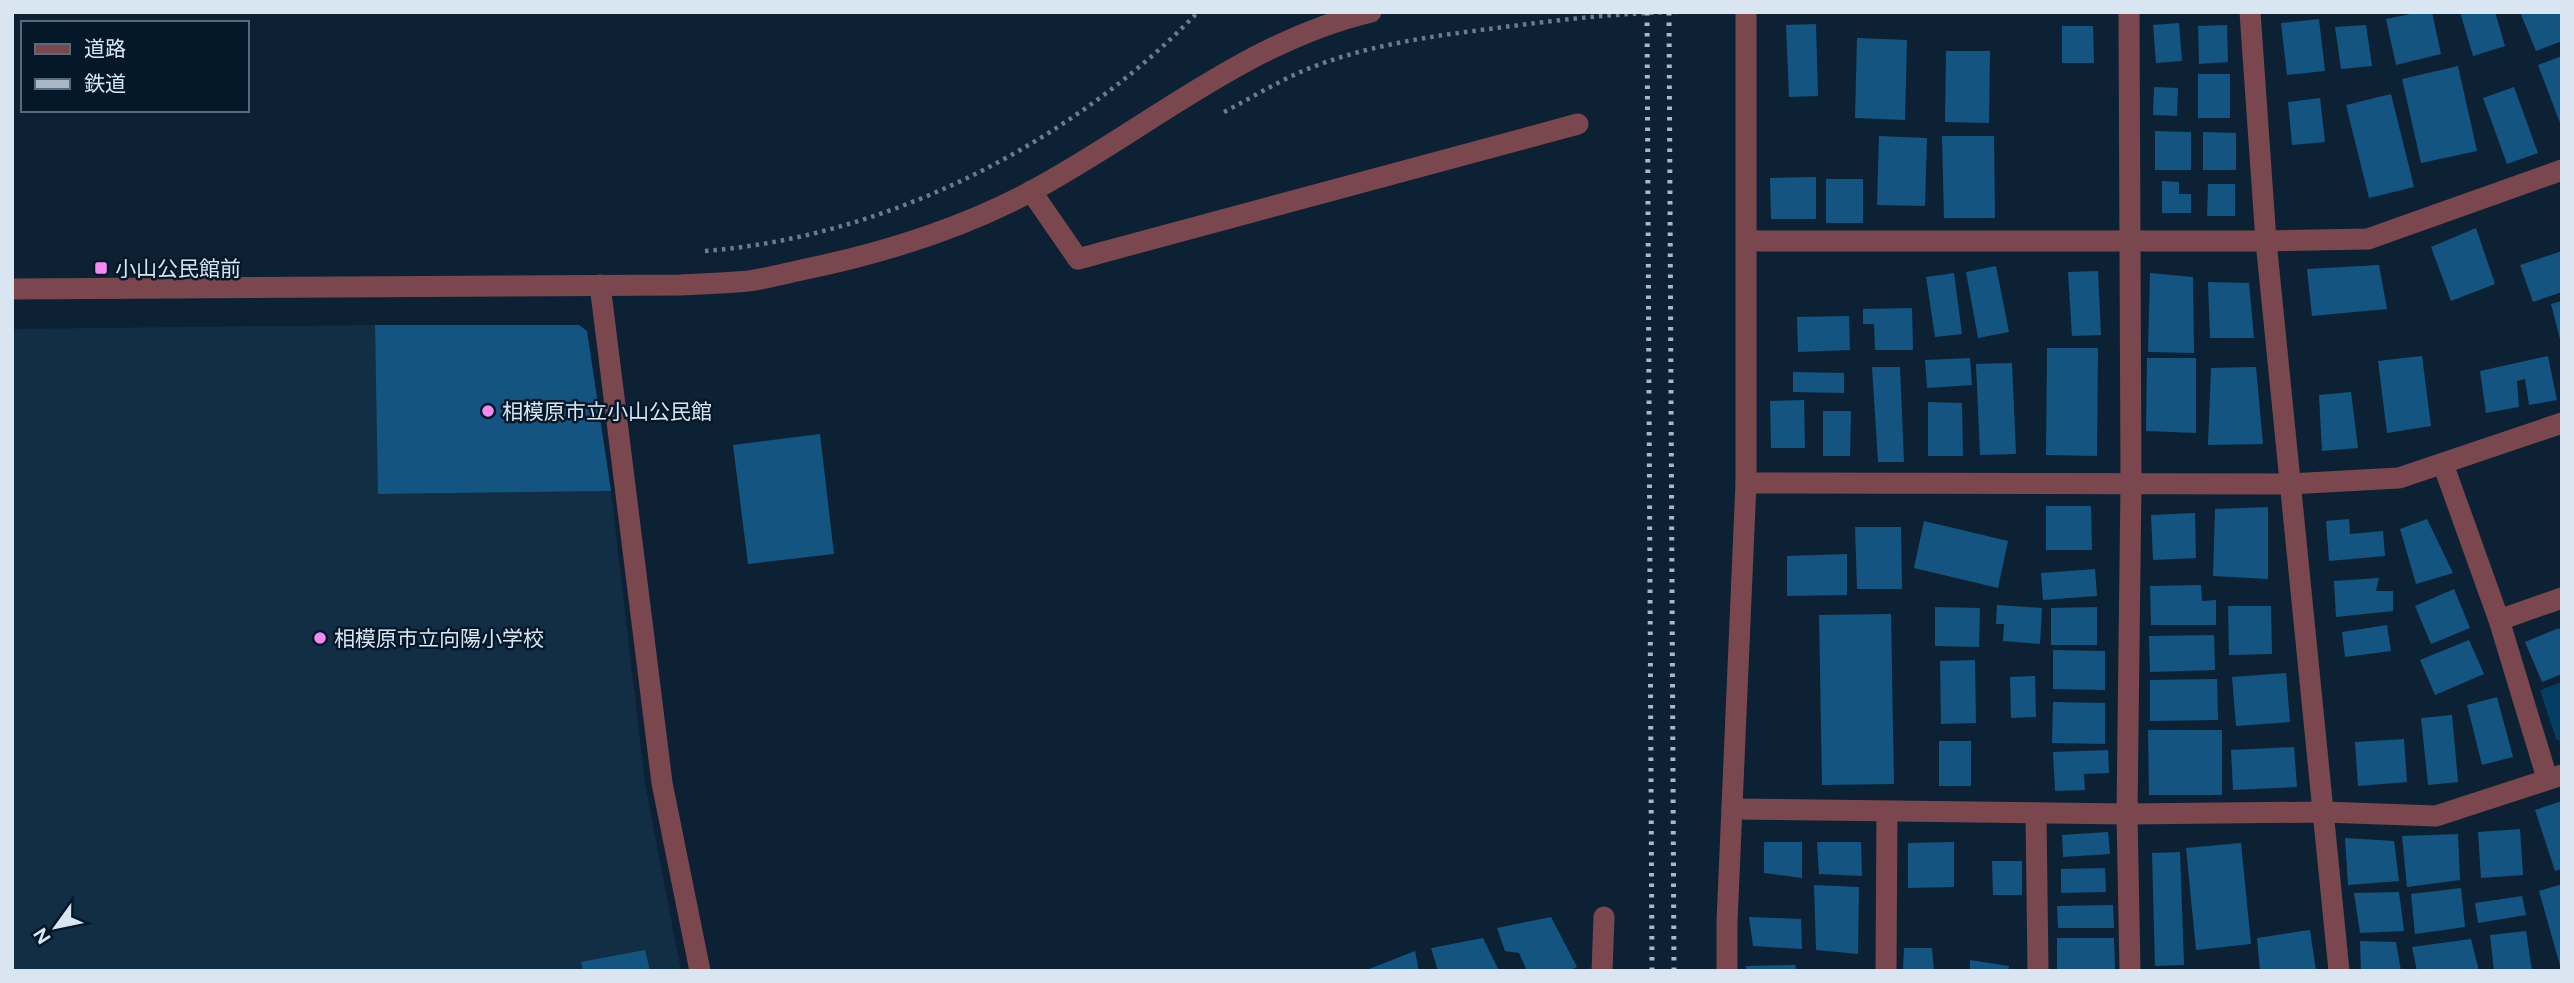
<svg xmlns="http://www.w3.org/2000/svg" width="2574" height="983" font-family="Figtree,'Noto Sans JP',sans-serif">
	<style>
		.built { fill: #112e45 }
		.green { fill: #053e64 }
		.building { fill: #145481 }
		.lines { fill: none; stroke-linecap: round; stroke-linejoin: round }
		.path { stroke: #6a7c8b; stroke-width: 4.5; stroke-dasharray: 3.5 5; stroke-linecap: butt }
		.minor { stroke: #7b474e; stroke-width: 21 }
		.rail { stroke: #a9b8c6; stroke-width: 5; stroke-dasharray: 3.5 7; stroke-linecap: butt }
		.poi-dot { fill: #f489f0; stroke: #04182a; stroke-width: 2.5 }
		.labels { text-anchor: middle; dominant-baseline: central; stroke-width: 5; stroke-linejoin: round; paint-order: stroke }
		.poi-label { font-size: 21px; fill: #d9e6f2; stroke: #04182a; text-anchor: start }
	</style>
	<rect width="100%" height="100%" fill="#0c2234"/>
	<!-- built -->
	<polygon class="built" points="375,325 379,494 611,491 645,783 681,971 12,971 12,329"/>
	<!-- green -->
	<polygon class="green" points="2562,682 2562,742 2556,739 2540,690"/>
	<!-- building -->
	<g class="building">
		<polygon points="2420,12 2432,12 2441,54 2396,65 2386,19"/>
		<polygon points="2460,12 2495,12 2505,46 2473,56"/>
		<polygon points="2520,12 2562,12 2562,41 2536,51"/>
		<polygon points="2319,19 2325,71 2287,75 2281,23"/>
		<polygon points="2179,23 2182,61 2156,63 2153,25"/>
		<polygon points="1816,24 1818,96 1789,97 1786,25"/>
		<polygon points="2227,25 2228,62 2199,64 2198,26"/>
		<polygon points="2366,25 2372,66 2341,69 2335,27"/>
		<polygon points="2062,26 2093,26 2094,63 2062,63"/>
		<polygon points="1857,38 1907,40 1905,120 1855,118"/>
		<polygon points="1946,51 1990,51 1989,123 1945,122"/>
		<polygon points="2562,56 2562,128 2538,65"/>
		<polygon points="2458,66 2477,151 2421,163 2402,79"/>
		<rect x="2198" y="74" width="32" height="44"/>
		<polygon points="2154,87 2178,88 2177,116 2153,115"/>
		<polygon points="2514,87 2538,153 2507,164 2483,98"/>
		<polygon points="2391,94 2414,187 2369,198 2346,105"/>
		<polygon points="2320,98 2325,142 2292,145 2288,102"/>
		<polygon points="2155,131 2191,132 2191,170 2155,170"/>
		<polygon points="2203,132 2236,133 2236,170 2203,170"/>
		<polygon points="1879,136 1927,138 1925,206 1877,205"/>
		<polygon points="1942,136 1994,136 1995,218 1944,218"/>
		<polygon points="1816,177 1816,219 1771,219 1770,178"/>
		<rect x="1826" y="179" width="37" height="44"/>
		<polygon points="2162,181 2179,182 2179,194 2191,194 2191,213 2162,213"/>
		<polygon points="2208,184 2235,184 2235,216 2207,216"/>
		<polygon points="2476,228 2495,284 2451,301 2431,247"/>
		<polygon points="2562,251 2562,292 2533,302 2520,265"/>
		<polygon points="2379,265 2387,309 2312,316 2307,269"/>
		<polygon points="1996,266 2009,332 1978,338 1966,272"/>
		<polygon points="2098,271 2101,335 2072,336 2068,272"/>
		<polygon points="1954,273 1962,334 1935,337 1926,277"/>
		<polygon points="2150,273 2193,277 2194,353 2148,352"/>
		<polygon points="2208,282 2249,283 2254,338 2210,338"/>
		<polygon points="2562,301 2562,343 2561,343 2551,304"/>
		<polygon points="1912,308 1913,350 1875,350 1874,324 1863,324 1863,309"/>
		<polygon points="1849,316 1850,350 1798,352 1797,317"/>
		<polygon points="375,325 579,325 587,331 611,491 378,494"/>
		<polygon points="2047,348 2098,348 2097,456 2046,455"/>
		<polygon points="2422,356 2431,426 2387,433 2378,361"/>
		<polygon points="2548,356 2557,400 2529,405 2525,379 2517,381 2519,407 2486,413 2480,371"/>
		<polygon points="1970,358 1972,385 1927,388 1925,360"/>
		<polygon points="2147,358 2196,358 2196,433 2146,431"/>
		<polygon points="2012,363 2016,454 1980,455 1976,364"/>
		<polygon points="1872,367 1900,367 1904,462 1878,462"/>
		<polygon points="2256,367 2263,444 2208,445 2211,368"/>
		<polygon points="1793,372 1844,373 1844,393 1793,392"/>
		<polygon points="2351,392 2358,448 2322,451 2319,395"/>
		<polygon points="1804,400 1805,448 1771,448 1770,401"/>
		<polygon points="1928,402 1962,403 1963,456 1928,456"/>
		<polygon points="1823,411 1851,411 1850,456 1823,456"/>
		<polygon points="820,434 834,554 748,564 733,445"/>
		<polygon points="2046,506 2091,506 2092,550 2046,550"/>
		<polygon points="2268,507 2268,579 2213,576 2215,509"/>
		<polygon points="2195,513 2196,558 2153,560 2151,515"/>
		<polygon points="2349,519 2350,534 2383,531 2385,556 2329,561 2326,521"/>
		<polygon points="2427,519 2453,573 2416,584 2400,529"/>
		<polygon points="1924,521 2008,541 1998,588 1914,568"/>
		<polygon points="1855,527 1901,527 1902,589 1857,589"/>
		<polygon points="1847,554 1847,595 1787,596 1787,556"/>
		<polygon points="2095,569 2097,596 2043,600 2041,573"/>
		<polygon points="2379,578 2376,591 2393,591 2393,611 2336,617 2334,581"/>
		<polygon points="2201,585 2202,601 2216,600 2216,625 2151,625 2150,586"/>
		<polygon points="2454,589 2470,628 2431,644 2415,606"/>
		<polygon points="1997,605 2042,608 2040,644 2003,641 2004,624 1996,624"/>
		<polygon points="2228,606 2271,606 2272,654 2229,655"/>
		<polygon points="1935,607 1980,608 1979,647 1935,646"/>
		<polygon points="2097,607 2097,645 2051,645 2051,608"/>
		<polygon points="1891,614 1894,784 1822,785 1819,615"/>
		<polygon points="2387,625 2391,651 2345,657 2342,632"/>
		<polygon points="2559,628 2562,635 2562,674 2542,682 2525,642"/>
		<polygon points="2214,635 2215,670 2150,672 2149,636"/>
		<polygon points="2469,640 2484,674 2435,695 2420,660"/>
		<polygon points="2053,650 2105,651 2105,690 2053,689"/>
		<polygon points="1975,660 1976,723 1941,724 1940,661"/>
		<polygon points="2286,673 2290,722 2236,726 2232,677"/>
		<polygon points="2035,676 2036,717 2011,718 2010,677"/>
		<polygon points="2217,679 2218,720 2150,721 2150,680"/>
		<polygon points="2497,697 2513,757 2482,765 2467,705"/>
		<polygon points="2053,702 2105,703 2105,744 2052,743"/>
		<polygon points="2452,715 2458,782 2428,785 2421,718"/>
		<polygon points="2148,730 2222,730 2222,795 2149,795"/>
		<polygon points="2404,739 2407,782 2358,786 2355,742"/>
		<rect x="1939" y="741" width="32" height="45"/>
		<polygon points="2294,747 2297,787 2233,790 2231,750"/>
		<polygon points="2108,750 2109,773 2084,774 2085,790 2055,791 2053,752"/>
		<polygon points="2562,801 2562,869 2555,871 2535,810"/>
		<polygon points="2520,829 2523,875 2481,878 2478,832"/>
		<polygon points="2108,832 2110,854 2063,857 2062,835"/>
		<polygon points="2458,834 2460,880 2407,887 2402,836"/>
		<polygon points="2345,838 2394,841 2399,881 2348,885"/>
		<polygon points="1764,842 1802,842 1802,878 1764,873"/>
		<polygon points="1817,842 1861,842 1862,876 1819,874"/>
		<polygon points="1954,842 1954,887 1908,888 1908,843"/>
		<polygon points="2241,843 2251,944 2196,950 2186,848"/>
		<polygon points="2180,852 2184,965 2155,966 2152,853"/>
		<polygon points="1992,861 2022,861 2022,895 1993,895"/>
		<polygon points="2105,868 2106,892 2061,893 2061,869"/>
		<polygon points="2562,884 2562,969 2561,969 2539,891"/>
		<polygon points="1814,885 1859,887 1858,954 1816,950"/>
		<polygon points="2461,888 2465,927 2415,934 2411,894"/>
		<polygon points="2399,892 2404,931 2360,933 2354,893"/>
		<polygon points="2522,896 2526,915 2478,923 2475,903"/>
		<polygon points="2113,905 2114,928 2058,928 2057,906"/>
		<polygon points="1551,917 1577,967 1567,971 1527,971 1519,953 1505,951 1497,928"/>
		<polygon points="1749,917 1801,919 1802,949 1753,946"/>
		<polygon points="2310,930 2316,971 2260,971 2257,938"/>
		<polygon points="2526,931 2532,971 2494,971 2490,935"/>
		<polygon points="1483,938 1499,971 1438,971 1431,948"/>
		<polygon points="2057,938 2114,938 2115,971 2057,971"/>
		<polygon points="2471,939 2479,971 2417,971 2412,947"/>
		<polygon points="2360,941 2396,942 2401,971 2361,971"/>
		<polygon points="1904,948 1932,948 1934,971 1903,971"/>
		<polygon points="645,950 650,971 583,971 581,962"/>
		<polygon points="1415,951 1419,971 1364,971"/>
		<polygon points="1970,960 2009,966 2008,971 1970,971"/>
		<polygon points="1796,965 1795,971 1746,971 1746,966"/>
	</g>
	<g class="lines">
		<!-- path -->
		<g class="path">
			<path d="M1224 112C1251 98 1277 82 1305 70 1366 45 1432 36 1497 28 1557 20 1617 13 1678 12"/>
			<path d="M705 251C887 237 1072 143 1198 12"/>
		</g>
		<!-- minor -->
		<g class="minor">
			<polyline points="2129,12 2131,482 2127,814 2130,971"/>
			<polyline points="2250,12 2266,241 2339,971"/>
			<polyline points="1031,191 1078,259 1578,124"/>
			<polyline points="1747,241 2266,241 2368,239 2562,170"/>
			<polyline points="600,285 662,783 700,971"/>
			<path d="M12 289 680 285C703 284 726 283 749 281 768 278 787 273 806 269 883 253 960 229 1030 192 1143 132 1244 42 1371 12"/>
			<polyline points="2443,464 2499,620 2547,778"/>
			<polyline points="1746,483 2289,484 2399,478 2562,423"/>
			<polyline points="2499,620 2562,598"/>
			<polyline points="1732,809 2127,814 2324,812 2436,816 2562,775"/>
			<polyline points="2036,813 2038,971"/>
			<polyline points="1602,971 1604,917"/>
			<polyline points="1727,971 1727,922 1746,483 1746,12"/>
			<polyline points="1886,971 1887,811"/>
		</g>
		<!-- rail -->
		<g class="rail">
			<polyline points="1647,12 1652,971"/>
			<polyline points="1669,12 1674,971"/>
		</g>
	</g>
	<!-- markers -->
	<g class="poi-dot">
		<rect x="94" y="261" width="14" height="14" rx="3.5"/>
		<circle cx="488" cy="411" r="7"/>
		<circle cx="320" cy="638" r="7"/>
	</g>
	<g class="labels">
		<!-- poi labels -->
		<g class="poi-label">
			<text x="115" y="268">小山公民館前</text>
			<text x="502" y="411">相模原市立小山公民館</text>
			<text x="334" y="638">相模原市立向陽小学校</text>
		</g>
	</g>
	<!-- border -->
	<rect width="2574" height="983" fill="none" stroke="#d9e6f2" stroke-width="28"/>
	<!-- legend -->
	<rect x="21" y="21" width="228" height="91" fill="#04182a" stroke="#596a7a" stroke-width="2"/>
	<rect x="35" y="44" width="35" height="10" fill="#7b474e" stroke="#596a7a" stroke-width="2"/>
	<text x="84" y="56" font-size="21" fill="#d9e6f2">道路</text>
	<rect x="35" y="79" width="35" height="10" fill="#a9b8c6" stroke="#596a7a" stroke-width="2"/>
	<text x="84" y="91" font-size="21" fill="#d9e6f2">鉄道</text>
	<!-- north arrow -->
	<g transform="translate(56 927) rotate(237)" stroke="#04182a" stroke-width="5" paint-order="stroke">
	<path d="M0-5L12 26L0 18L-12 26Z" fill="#d9e6f2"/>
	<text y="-10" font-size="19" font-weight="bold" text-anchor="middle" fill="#d9e6f2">N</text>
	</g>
</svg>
